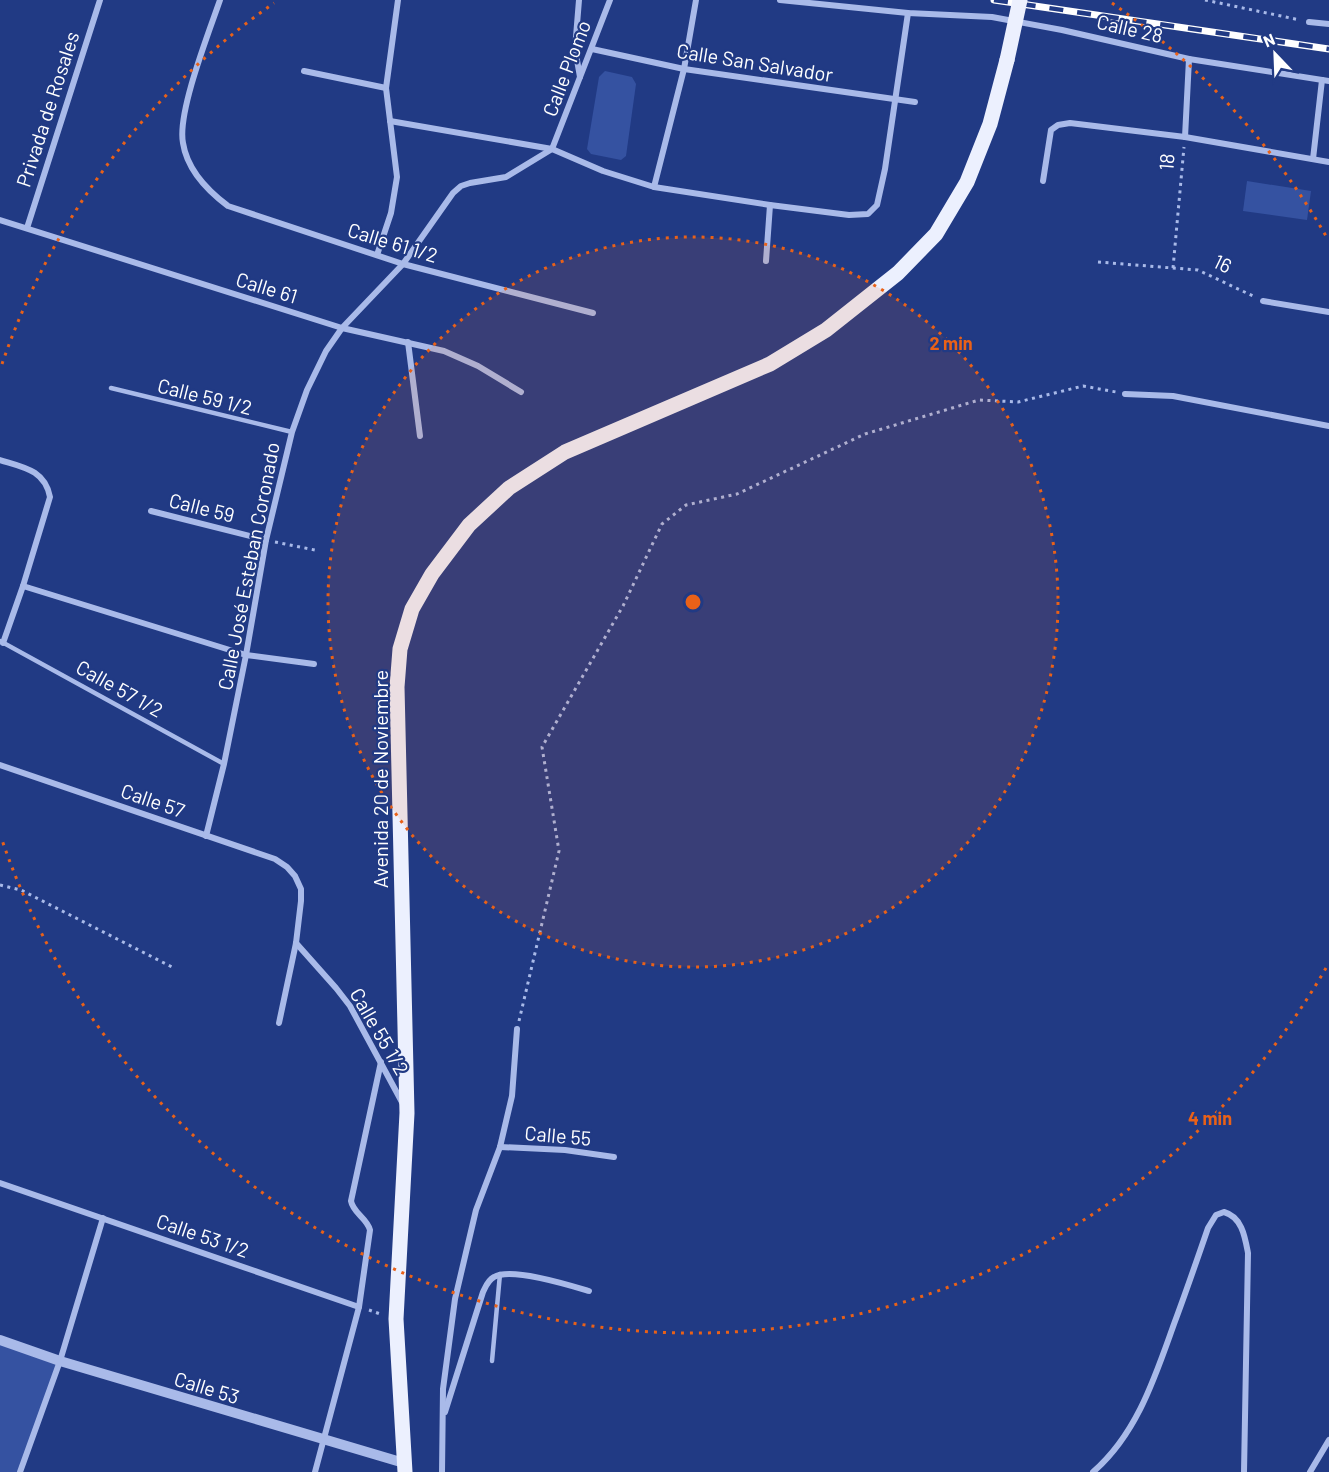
<svg xmlns="http://www.w3.org/2000/svg" width="1329" height="1472" font-family="Barlow,sans-serif">
	<style>
		.green { fill: #3552a1 }
		.lines { fill: none; stroke-linecap: round; stroke-linejoin: round }
		.path { stroke: #a9bae9; stroke-width: 3; stroke-dasharray: 3 4.5; stroke-linecap: butt }
		.service { stroke: #a9bae9; stroke-width: 4.5 }
		.minor { stroke: #a9bae9; stroke-width: 6 }
		.tertiary { stroke: #a9bae9; stroke-width: 10 }
		.primary { stroke: #ecf0fe; stroke-width: 15 }
		.rail-casing { stroke: #fff; stroke-width: 7 }
		.rail { stroke: #213a84; stroke-width: 4.5; stroke-dasharray: 14; stroke-linecap: butt }
		.primary-bridge { stroke: #ecf0fe; stroke-width: 15 }
		.ring { fill: none; stroke: #e96118; stroke-width: 3; stroke-dasharray: 3 6 }
		.labels { text-anchor: middle; dominant-baseline: central; stroke-width: 4.5; stroke-linejoin: round; paint-order: stroke }
		.street-label { font-size: 20px; fill: #fff; stroke: #213a84 }
		.centre { fill: #e96118; stroke: #213a84; stroke-width: 3 }
		.ring-label { font-size: 18px; text-anchor: middle; font-weight: bold; fill: #e96118; stroke: #213a84; stroke-width: 4.5; stroke-linejoin: round; paint-order: stroke }
	</style>
	<rect width="100%" height="100%" fill="#213a84"/>
	<!-- green -->
	<g class="green">
		<polygon points="605,71 632,77 636,84 626,156 621,160 591,154 587,149 599,77"/>
		<polygon points="1247,181 1311,191 1307,220 1243,211"/>
		<polygon points="0,1340 61,1362 22,1472 0,1472"/>
	</g>
	<g class="lines">
		<!-- path -->
		<g class="path">
			<polyline points="1205,0 1300,20"/>
			<polyline points="1098,262 1198,270 1253,296"/>
			<polyline points="1173,268 1184,147"/>
			<polyline points="275,542 315,550"/>
			<polyline points="0,885 21,890 172,967"/>
			<polyline points="519,1021 559,851 542,747 623,606 662,524 686,505 737,494 865,434 979,400 1018,402 1083,386 1116,392"/>
			<polyline points="369,1310 383,1315"/>
		</g>
		<!-- service -->
		<g class="service">
			<polyline points="111,388 292,432"/>
			<polyline points="0,641 224,764"/>
			<polyline points="492,1361 500,1274"/>
		</g>
		<!-- minor -->
		<g class="minor">
			<path d="M220 0C209 32 177 113 183 143 187 169 208 191 228 206L403 264 593 313"/>
			<polyline points="579,0 575,49 580,77"/>
			<polyline points="780,0 908,13 992,17 1062,30 1189,59 1329,81"/>
			<polyline points="1309,22 1329,24"/>
			<polyline points="592,49 684,69 915,102"/>
			<polyline points="304,71 386,88"/>
			<polyline points="390,121 552,149 603,171 654,187 770,205 849,215 868,214 877,205 885,169 908,13"/>
			<polyline points="1185,137 1189,59"/>
			<polyline points="1313,159 1322,80"/>
			<polyline points="1043,181 1051,130 1058,125 1070,123 1185,137 1329,162"/>
			<polyline points="654,187 684,69 696,0"/>
			<polyline points="0,220 342,328 444,351 478,366 521,392"/>
			<polyline points="27,228 100,0"/>
			<polyline points="377,255 391,213 397,177 386,88 398,0"/>
			<polyline points="766,261 770,205"/>
			<polyline points="1263,301 1329,312"/>
			<polyline points="408,342 420,436"/>
			<polyline points="1125,394 1173,396 1329,426"/>
			<path d="M0 460C23 467 45 470 50 497L23 586 3 643"/>
			<polyline points="151,511 266,540"/>
			<polyline points="23,586 246,655 314,664"/>
			<polyline points="0,765 275,859 287,867 295,876 301,889 301,901 296,943 279,1023"/>
			<polyline points="206,836 224,764 246,655 266,540 292,432 307,390 326,351 342,328 403,264 453,193 461,186 470,183 506,177 552,149 610,0"/>
			<polyline points="296,943 336,988 350,1006 403,1104"/>
			<polyline points="500,1147 565,1150 614,1157"/>
			<polyline points="0,1183 359,1307"/>
			<path d="M445 1412 483 1292C486 1286 488 1280 494 1277 511 1267 569 1285 589 1291"/>
			<polyline points="20,1472 60,1361 103,1218"/>
			<path d="M315 1472 359 1307 370 1230C367 1218 353 1213 351 1201L381 1062"/>
			<polyline points="442,1472 443,1389 455,1299 476,1210 500,1147 512,1096 517,1029"/>
			<path d="M1093 1472C1137 1434 1155 1377 1174 1324 1186 1292 1197 1260 1208 1228L1216 1215 1224 1212C1242 1217 1245 1237 1248 1253L1244 1472"/>
			<polyline points="1310,1472 1329,1440"/>
		</g>
		<!-- tertiary -->
		<polyline class="tertiary" points="0,1340 60,1361 404,1463"/>
		<!-- primary -->
		<polyline class="primary" points="405,1472 396,1319 407,1113 397,687 400,649 412,609 432,574 469,525 509,488 565,452 770,364 826,330 898,273 936,234 967,182 990,124 1007,60"/>
		<defs>
			<polyline id="rail" points="994,0 1329,49"/>
		</defs>
		<!-- rail casing -->
		<use href="#rail" class="rail-casing"/>
		<!-- rail -->
		<use href="#rail" class="rail"/>
		<!-- primary-bridge -->
		<polyline class="primary-bridge" points="1007,60 1020,0"/>
	</g>
	<!-- distance rings -->
	<circle cx="693" cy="602" r="365" fill="#e96118" fill-opacity=".12"/>
	<g class="ring">
		<circle cx="693" cy="602" r="365"/>
		<path d="M1326 968A731 731 0 0 1 2 840M2 364A731 731 0 0 1 274 3M1112 3A731 731 0 0 1 1326 236"/>
	</g>
	<g class="labels">
		<!-- street labels -->
		<g class="street-label">
			<text transform="translate(1130 28) rotate(13)">Calle 28</text>
			<text transform="translate(755 62) rotate(9)">Calle San Salvador</text>
			<text transform="translate(566 68) rotate(-69)">Calle Plomo</text>
			<text transform="translate(47 109) rotate(-72)">Privada de Rosales</text>
			<text transform="translate(1166 162) rotate(-85)">18</text>
			<text transform="translate(393 242) rotate(17)">Calle 61 1/2</text>
			<text transform="translate(1223 263) rotate(26)">16</text>
			<text transform="translate(267 287) rotate(17)">Calle 61</text>
			<text transform="translate(205 396) rotate(14)">Calle 59 1/2</text>
			<text transform="translate(202 507) rotate(14)">Calle 59</text>
			<text transform="translate(248 566) rotate(-79)">Calle José Esteban Coronado</text>
			<text transform="translate(120 688) rotate(29)">Calle 57 1/2</text>
			<text transform="translate(380 779) rotate(-90)">Avenida 20 de Noviembre</text>
			<text transform="translate(153 800) rotate(19)">Calle 57</text>
			<text transform="translate(380 1031) rotate(60)">Calle 55 1/2</text>
			<text transform="translate(558 1135) rotate(5)">Calle 55</text>
			<text transform="translate(203 1235) rotate(19)">Calle 53 1/2</text>
			<text transform="translate(207 1387) rotate(17)">Calle 53</text>
		</g>
	</g>
	<circle cx="693" cy="602" r="9" class="centre"/>
	<g class="ring-label">
		<text x="951" y="350">2 min</text>
		<text x="1210" y="1125">4 min</text>
	</g>
	<!-- north arrow -->
	<g transform="translate(1275 54) rotate(337)" stroke="#213a84" stroke-width="4.5" paint-order="stroke">
	<path d="M0-4.5L10 22L0 15L-10 22Z" fill="#ffffff"/>
	<text y="-9" font-size="16" font-weight="bold" text-anchor="middle" fill="#ffffff">N</text>
	</g>
</svg>
